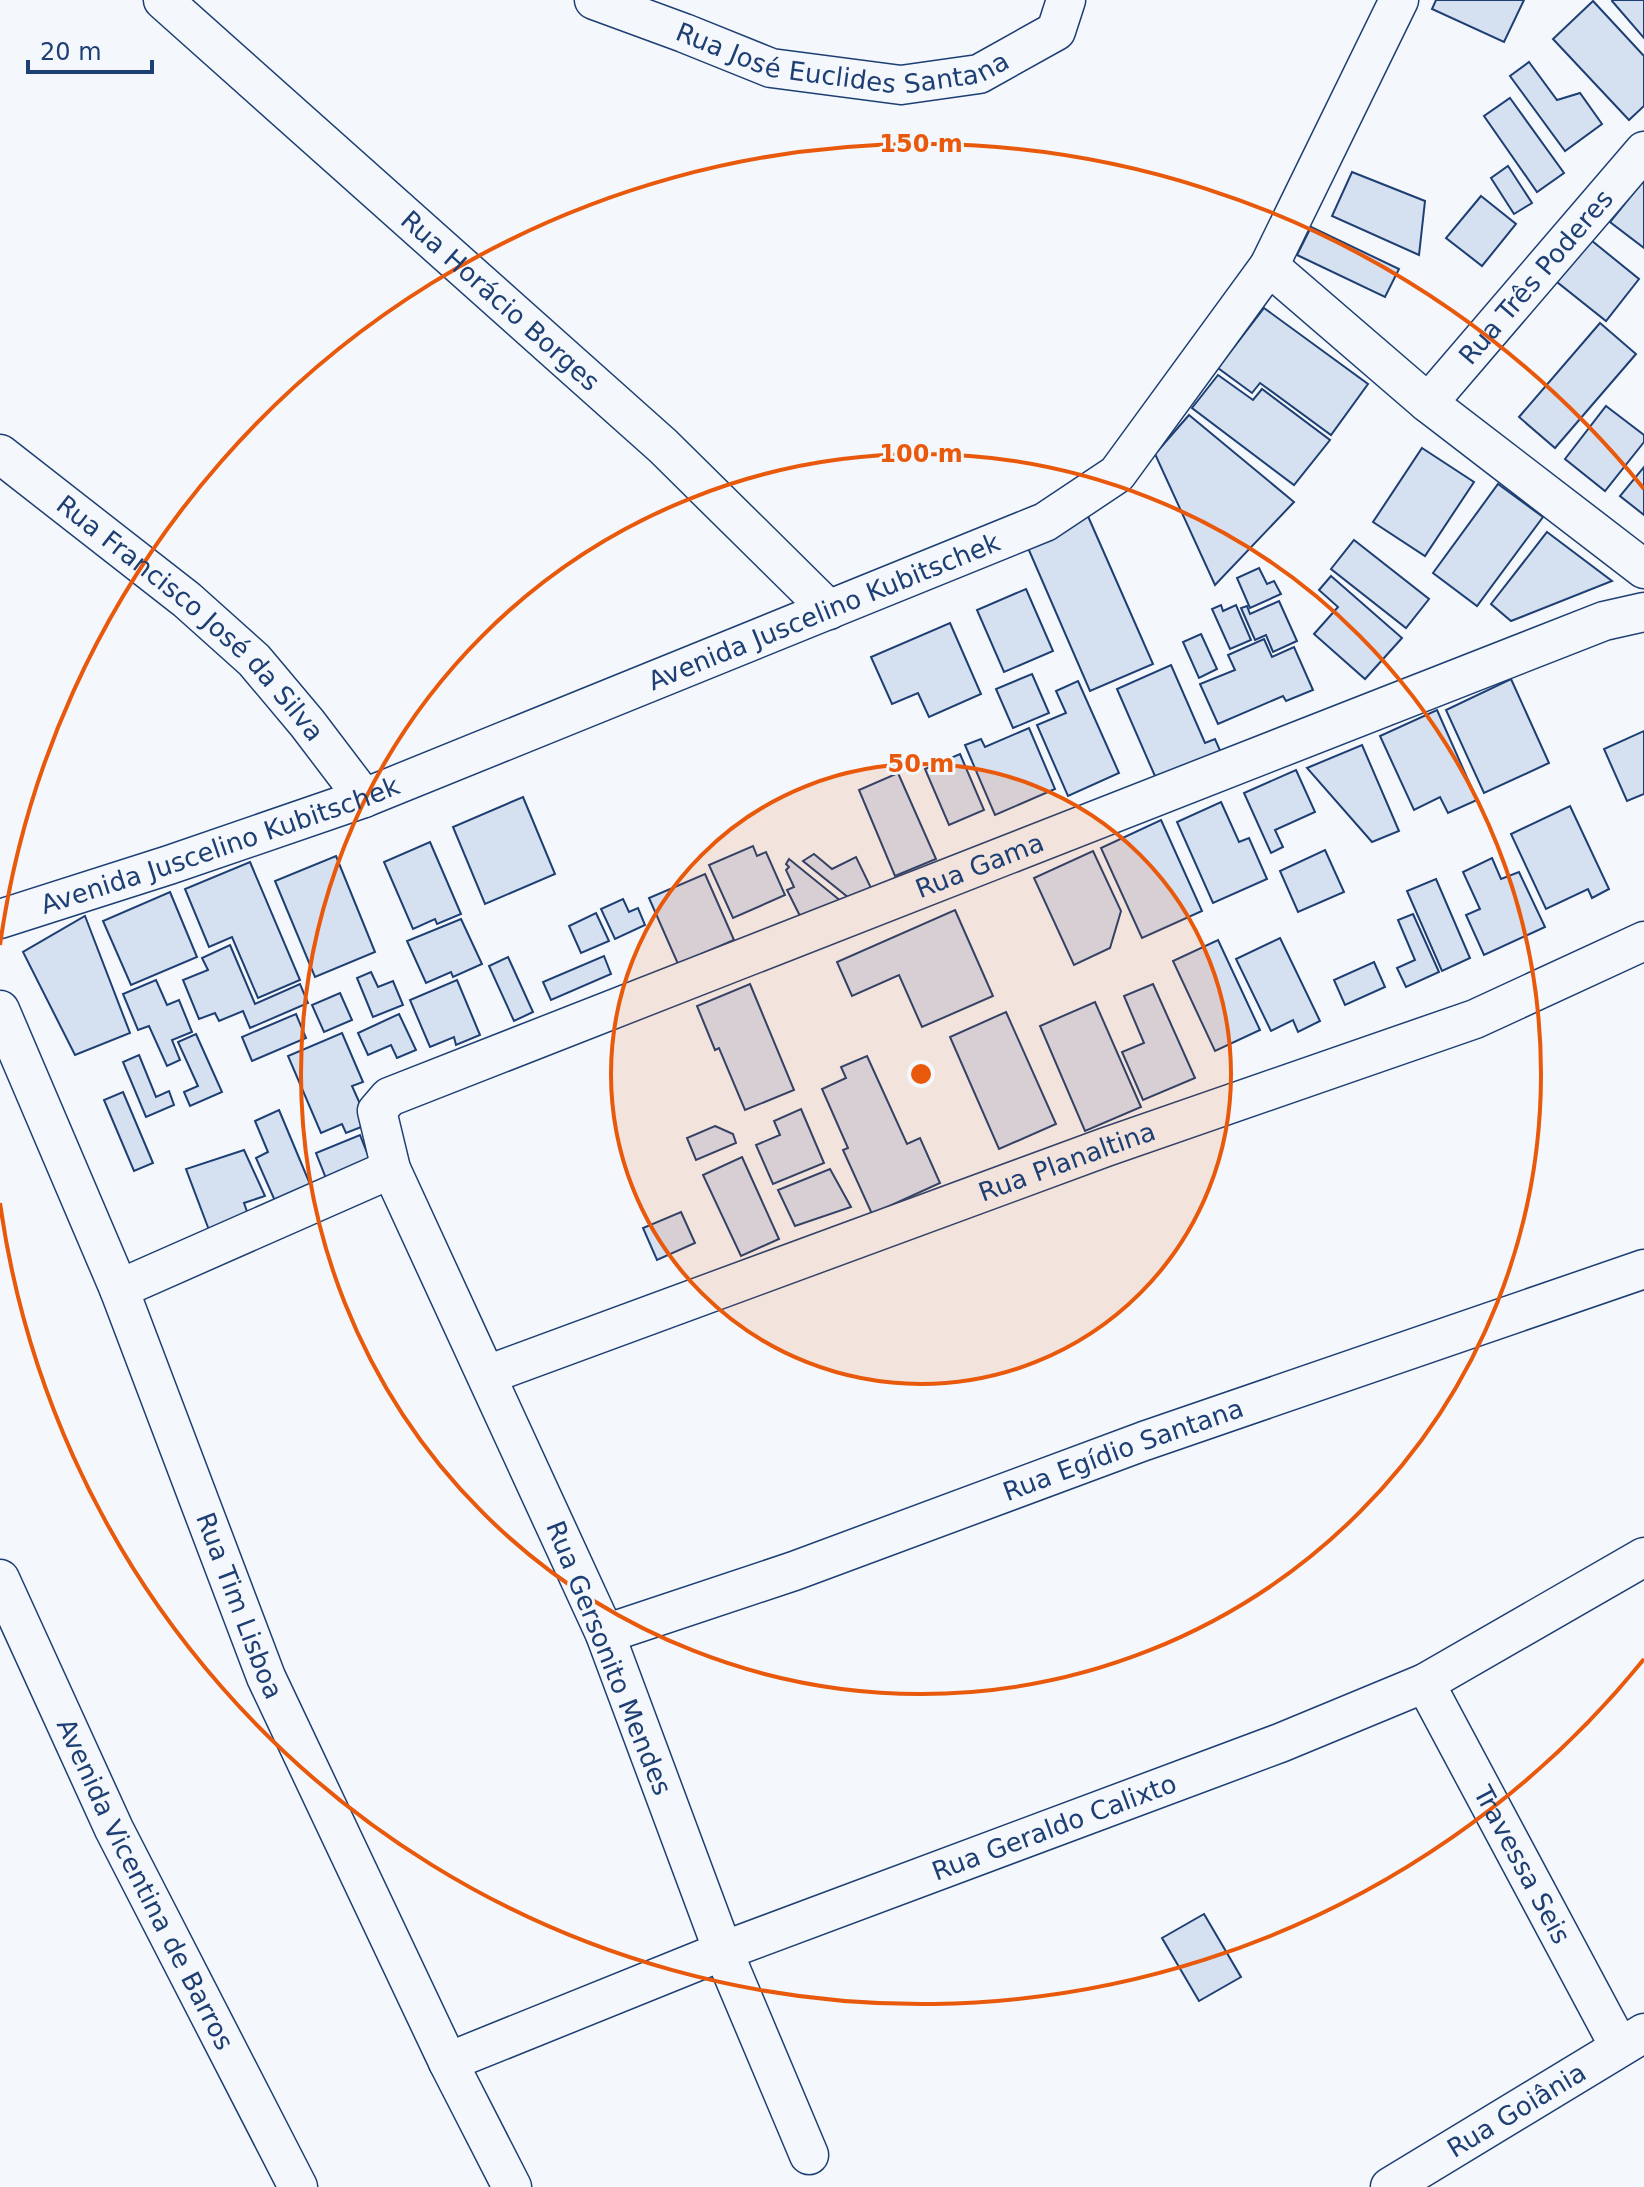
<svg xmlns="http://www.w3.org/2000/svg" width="1644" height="2187" font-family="'DejaVu Sans',sans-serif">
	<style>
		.building { fill: #d5e0f0; stroke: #1d3f73; stroke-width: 2 }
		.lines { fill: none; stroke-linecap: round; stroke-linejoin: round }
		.street-casing { stroke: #1d3f73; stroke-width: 41 }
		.street { stroke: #f4f7fb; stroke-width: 38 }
		.ring { fill: none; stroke: #e8590c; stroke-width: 4 }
		.labels { text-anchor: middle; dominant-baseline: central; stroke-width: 6; stroke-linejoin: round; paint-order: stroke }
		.street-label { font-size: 26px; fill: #1d3f73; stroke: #f4f7fb }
		.centre { fill: #e8590c; stroke: #f4f7fb; stroke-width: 4 }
		.ring-label { font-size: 24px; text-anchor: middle; font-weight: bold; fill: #e8590c; stroke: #f4f7fb; stroke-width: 6; stroke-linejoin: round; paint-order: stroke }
	</style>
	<rect width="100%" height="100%" fill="#f4f7fb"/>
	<!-- building -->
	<g class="building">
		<polygon points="1436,0 1524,0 1504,42 1432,9"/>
		<polygon points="1613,0 1644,0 1644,38 1612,1"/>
		<polygon points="1593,1 1644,56 1644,106 1629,120 1553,39"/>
		<polygon points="1529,62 1557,100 1580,93 1602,124 1565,151 1510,76"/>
		<polygon points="1510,98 1564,173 1537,192 1484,116"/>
		<polygon points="1508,166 1532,203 1514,214 1491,178"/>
		<polygon points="1352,172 1425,201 1419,255 1332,216"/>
		<polygon points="1644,180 1644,248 1610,222"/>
		<polygon points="1481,196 1516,224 1482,266 1446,238"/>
		<polygon points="1311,227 1399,269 1385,297 1297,255"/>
		<polygon points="1586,236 1639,279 1606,321 1552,278"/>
		<polygon points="1264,308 1368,384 1331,435 1260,383 1252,393 1218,368"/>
		<polygon points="1600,323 1636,354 1555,448 1519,417"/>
		<polygon points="1218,375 1253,400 1262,389 1330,440 1294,485 1192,408"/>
		<polygon points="1606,406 1644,435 1644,442 1605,491 1565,459"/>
		<polygon points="1189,415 1294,502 1215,585 1155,454"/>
		<polygon points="1422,448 1474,482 1425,556 1373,522"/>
		<polygon points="1644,467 1644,515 1620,496"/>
		<polygon points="1498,484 1543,517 1477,606 1433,573"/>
		<polygon points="1087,514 1153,664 1090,691 1025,541"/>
		<polygon points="1547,532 1612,581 1511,621 1491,604"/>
		<polygon points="1354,540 1429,599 1406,628 1331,569"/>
		<polygon points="1259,568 1267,584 1274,581 1281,594 1250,608 1237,578"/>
		<polygon points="1331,576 1402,638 1365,679 1314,634 1338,607 1319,590"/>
		<polygon points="1026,589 1053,651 1004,672 977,610"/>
		<polygon points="1279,601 1297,641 1273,652 1266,635 1255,640 1241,608 1247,606 1250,614"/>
		<polygon points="1221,605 1223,611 1236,605 1251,640 1230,649 1212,609"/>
		<polygon points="950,623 981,694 929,717 918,693 892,704 871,657"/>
		<polygon points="1201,634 1217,669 1199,678 1183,642"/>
		<polygon points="1264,639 1272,657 1294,647 1313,690 1286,701 1283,696 1218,724 1200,684 1235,670 1228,655"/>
		<polygon points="1171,665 1205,743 1215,739 1222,755 1158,783 1117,689"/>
		<polygon points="1032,674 1049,713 1013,728 996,689"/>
		<polygon points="1511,679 1549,763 1484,793 1446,710"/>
		<polygon points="1078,681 1119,773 1068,796 1037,725 1066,713 1056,691"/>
		<polygon points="1437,710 1477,800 1448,813 1440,797 1414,810 1380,736"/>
		<polygon points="1029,728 1055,789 995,815 965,745 981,739 985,747"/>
		<polygon points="1644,731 1644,794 1627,801 1604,749"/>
		<polygon points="1362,745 1399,831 1372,842 1307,768"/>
		<polygon points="960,754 984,810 949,825 925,769"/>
		<polygon points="1296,770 1315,812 1275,830 1283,847 1271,853 1244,793"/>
		<polygon points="898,773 936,859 895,876 859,790"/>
		<polygon points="523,797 555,874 485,904 453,827"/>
		<polygon points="1221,802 1239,842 1249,838 1267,879 1213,903 1177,822"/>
		<polygon points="1570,806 1609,889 1592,898 1588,889 1546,909 1511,834"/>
		<polygon points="1161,820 1202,911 1142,938 1101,848"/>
		<polygon points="430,842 461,914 437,924 435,919 413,929 384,862"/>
		<polygon points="753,846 757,856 766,852 785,895 733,918 709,865"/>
		<polygon points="1325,850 1344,892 1298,912 1280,871"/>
		<polygon points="1093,851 1121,911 1110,948 1074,965 1034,878"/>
		<polygon points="814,854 832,869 856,857 873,892 854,902 803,861"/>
		<polygon points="336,856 375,952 315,977 275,881"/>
		<polygon points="1492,858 1501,879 1519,872 1545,927 1484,955 1466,915 1480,909 1463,872"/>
		<polygon points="789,859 847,906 805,926 787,890 794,887 786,870 789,867 786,864"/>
		<polygon points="250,862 300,980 258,998 232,937 209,947 185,889"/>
		<polygon points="705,874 734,940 678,964 649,898"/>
		<polygon points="1436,879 1470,958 1442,971 1407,891"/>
		<polygon points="170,892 197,957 131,985 103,921"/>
		<polygon points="623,899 629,912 638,908 645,925 615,939 601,909"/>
		<polygon points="955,910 993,996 922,1027 899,975 852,996 837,962"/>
		<polygon points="596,913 609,941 581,953 569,926"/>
		<polygon points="1413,914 1439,972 1406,987 1397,968 1415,960 1398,920"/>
		<polygon points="85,916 130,1033 75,1055 23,952"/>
		<polygon points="461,919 482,964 453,977 451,972 426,983 407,941"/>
		<polygon points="1280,938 1320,1021 1298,1032 1293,1020 1271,1031 1236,959"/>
		<polygon points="1218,940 1260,1030 1215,1051 1173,961"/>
		<polygon points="230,945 255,1004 300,984 308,1003 250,1028 243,1011 219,1021 215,1013 199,1019 183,980 208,970 202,958"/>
		<polygon points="604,956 611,974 551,1000 543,982"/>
		<polygon points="508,957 533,1012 514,1021 489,966"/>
		<polygon points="1374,962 1385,987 1345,1005 1334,980"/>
		<polygon points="371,972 378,987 393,981 403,1005 373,1017 357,978"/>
		<polygon points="156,980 167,1005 179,1000 192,1032 172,1040 180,1060 167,1066 149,1026 138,1030 123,994"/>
		<polygon points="457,980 480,1035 456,1045 454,1037 430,1047 410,1000"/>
		<polygon points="750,984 794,1090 745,1110 719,1048 715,1050 697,1006"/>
		<polygon points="1153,984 1195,1078 1143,1100 1122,1052 1144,1043 1124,996"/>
		<polygon points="340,993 352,1020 324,1032 312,1005"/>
		<polygon points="1095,1002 1141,1107 1085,1131 1040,1026"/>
		<polygon points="1006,1012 1056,1124 999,1149 950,1037"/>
		<polygon points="296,1014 306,1038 252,1061 242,1037"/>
		<polygon points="399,1014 416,1050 397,1058 391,1045 368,1055 358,1033"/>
		<polygon points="342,1033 363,1082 352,1086 369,1124 346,1133 342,1124 321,1133 288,1056"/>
		<polygon points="196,1034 222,1092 190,1106 184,1092 198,1086 178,1042"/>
		<polygon points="139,1055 156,1097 169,1091 174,1105 146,1117 123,1062"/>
		<polygon points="867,1056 907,1144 920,1138 940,1183 872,1214 843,1150 848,1148 822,1089 846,1078 841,1067"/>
		<polygon points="123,1092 153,1163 134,1171 104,1100"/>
		<polygon points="801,1109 824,1163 773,1184 756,1145 780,1135 774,1121"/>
		<polygon points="279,1110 315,1196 279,1210 256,1158 268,1152 255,1121"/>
		<polygon points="715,1126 733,1134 736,1143 696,1160 687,1138"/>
		<polygon points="360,1135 373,1168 329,1186 316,1153"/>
		<polygon points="244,1150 265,1196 244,1203 251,1223 209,1230 186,1169"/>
		<polygon points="742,1157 779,1239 741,1256 703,1175"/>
		<polygon points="830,1169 851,1207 795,1226 778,1190"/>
		<polygon points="681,1212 695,1243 657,1260 643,1228"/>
		<polygon points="1204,1914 1241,1977 1199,2001 1162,1938"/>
	</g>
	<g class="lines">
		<defs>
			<g id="street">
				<path id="s1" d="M163 0 663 446 829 610"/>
				<path id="s2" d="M594 0 684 33 771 68 901 85 979 74 1056 31 1066 0"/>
				<polyline points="1269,266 1428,403 1644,569"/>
				<path id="s3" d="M1428 403 1644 151"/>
				<path id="s4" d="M0 454 187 600 254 660 307 723 364 798"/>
				<path id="s5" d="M0 919 169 865 364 798 1045 522 1117 474 1269 266 1399 0"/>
				<path id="s6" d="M0 1010 119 1289 266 1677 448 2062 512 2187"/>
				<polyline points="119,1289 391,1169"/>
				<path id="s7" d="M487 1375 1106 1147 1475 1019 1644 941"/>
				<path id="s8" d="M0 1579 114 1829 298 2187"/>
				<path id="s9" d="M605 1634 794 1571 1144 1441 1644 1269"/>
				<path id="s10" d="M1425 1683 1619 2046"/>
				<path id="s11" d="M448 2062 723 1951 1280 1743 1425 1683 1644 1557"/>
				<path id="s12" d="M809 2155 723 1951 605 1634 391 1169 377 1111 389 1097 1604 621 1644 612"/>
				<path id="s13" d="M1390 2187 1644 2033"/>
			</g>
		</defs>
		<!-- street casing -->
		<use href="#street" class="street-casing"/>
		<!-- street -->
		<use href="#street" class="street"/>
	</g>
	<!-- distance rings -->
	<circle cx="921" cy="1074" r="310" fill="#e8590c" fill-opacity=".12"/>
	<g class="ring">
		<circle cx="921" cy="1074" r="310"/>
		<circle cx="921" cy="1074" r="620"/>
		<path d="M1644 1659A930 930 0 0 1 0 1203M0 945A930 930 0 0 1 1644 489"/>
	</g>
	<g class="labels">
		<!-- street labels -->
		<g class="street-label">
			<text stroke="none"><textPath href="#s2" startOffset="260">Rua José Euclides Santana</textPath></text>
			<text stroke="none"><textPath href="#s3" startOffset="166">Rua Três Poderes</textPath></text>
			<text stroke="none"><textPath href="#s1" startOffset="452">Rua Horácio Borges</textPath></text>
			<text stroke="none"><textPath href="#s5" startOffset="880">Avenida Juscelino Kubitschek</textPath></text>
			<text stroke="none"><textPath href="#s4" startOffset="252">Rua Francisco José da Silva</textPath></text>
			<text stroke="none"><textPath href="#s5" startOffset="232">Avenida Juscelino Kubitschek</textPath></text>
			<text stroke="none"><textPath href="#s12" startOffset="1784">Rua Gama</textPath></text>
			<text stroke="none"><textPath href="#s7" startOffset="618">Rua Planaltina</textPath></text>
			<text stroke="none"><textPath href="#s9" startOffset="550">Rua Egídio Santana</textPath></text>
			<text stroke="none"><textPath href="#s6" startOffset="642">Rua Tim Lisboa</textPath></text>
			<text transform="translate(609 1658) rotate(68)">Rua Gersonito Mendes</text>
			<text stroke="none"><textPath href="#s11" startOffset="650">Rua Geraldo Calixto</textPath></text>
			<text stroke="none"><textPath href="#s10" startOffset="206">Travessa Seis</textPath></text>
			<text stroke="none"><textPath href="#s8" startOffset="338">Avenida Vicentina de Barros</textPath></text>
			<text stroke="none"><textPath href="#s13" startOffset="148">Rua Goiânia</textPath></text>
		</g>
	</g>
	<circle cx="921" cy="1074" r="12" class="centre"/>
	<g class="ring-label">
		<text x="921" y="152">150 m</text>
		<text x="921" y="462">100 m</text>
		<text x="921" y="772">50 m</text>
	</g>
	<!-- scale -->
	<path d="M28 60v12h124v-12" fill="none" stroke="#1d3f73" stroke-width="4"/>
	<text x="40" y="60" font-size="24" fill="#1d3f73" stroke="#f4f7fb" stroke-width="6" paint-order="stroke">20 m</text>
</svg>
